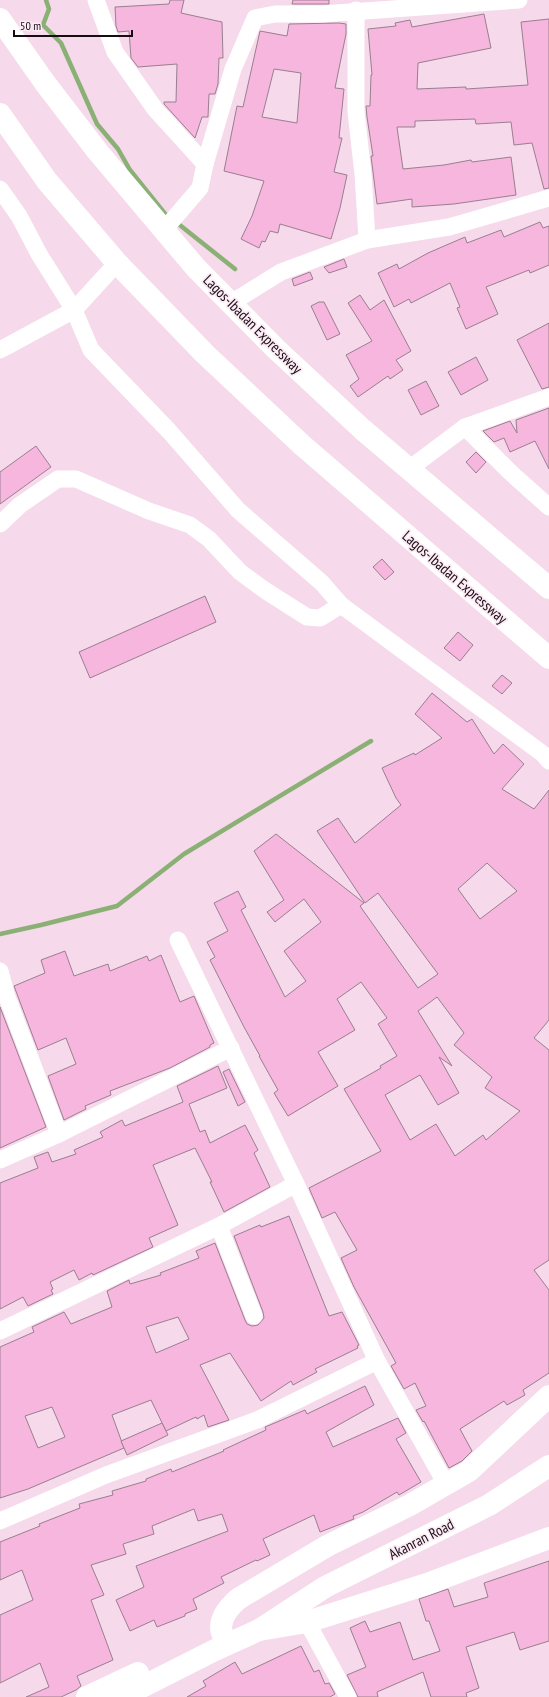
<svg xmlns="http://www.w3.org/2000/svg" width="549" height="1697" font-family="'PT Sans Narrow',sans-serif">
	<style>
		.lines { fill: none; stroke-linecap: round; stroke-linejoin: round }
		.stream { stroke: #8bb075; stroke-width: 4.5 }
		.building { fill: #f6b6de; stroke: #997f8f; fill-rule: evenodd }
		.minor { stroke: #fff; stroke-width: 17 }
		.secondary { stroke: #fff; stroke-width: 22 }
		.motorway { stroke: #fff; stroke-width: 22 }
		.labels { text-anchor: middle; dominant-baseline: central; stroke-width: 3.5; stroke-linejoin: round; paint-order: stroke }
		.street-label { font-size: 15px; fill: #160d12; stroke: #fceaf5 }
	</style>
	<rect width="100%" height="100%" fill="#f6d9ea"/>
	<g class="lines">
		<!-- stream -->
		<g class="stream">
			<polyline points="46,0 49,9 43,25 61,43 97,124 118,149 130,170 166,215"/>
			<polyline points="176,222 235,269"/>
			<polyline points="0,934 41,925 117,906 184,854 371,741"/>
		</g>
	</g>
	<!-- building -->
	<g class="building">
		<polygon points="170,0 184,0 181,13 222,22 223,58 219,58 218,84 215,94 209,94 208,117 202,117 195,138 164,104 164,102 176,102 177,64 138,67 131,58 129,31 118,32 116,26 115,7 169,4"/>
		<polygon points="293,0 329,0 329,4 292,4"/>
		<polygon points="484,14 491,48 418,63 417,89 466,87 466,89 528,85 521,22 549,19 549,188 544,189 532,143 514,145 511,122 476,124 475,119 415,121 415,127 397,127 403,169 444,165 471,160 472,162 511,157 516,195 454,204 412,207 412,199 377,204 371,156 373,156 367,117 366,106 370,106 371,75 372,75 368,29 396,26 395,23 410,20 412,27"/>
		<path d="M339 23 346 24V34L335 88 344 89 339 138H342L334 172 347 175 340 208 331 239 280 224 278 233 270 231 265 242 262 241 259 248 241 239 252 216 264 181 224 171 237 106 243 107 260 31 287 36 289 24ZM274 69 301 73 297 123 262 117Z"/>
		<polygon points="540,222 543,228 549,226 549,265 530,273 529,270 486,287 498,314 466,329 457,308 460,307 450,283 411,303 409,299 394,307 378,273 397,264 399,269 428,253 465,237 467,243 501,230 504,237"/>
		<polygon points="344,259 347,267 329,273 324,267"/>
		<polygon points="310,272 313,279 294,286 292,279"/>
		<polygon points="360,295 370,310 384,300 411,351 396,360 403,370 390,379 388,376 358,397 350,386 359,379 346,355 372,341 348,303"/>
		<polygon points="319,302 324,302 340,334 327,340 311,306"/>
		<polygon points="549,323 549,387 542,389 517,340"/>
		<polygon points="476,357 488,380 461,395 448,372"/>
		<polygon points="426,381 439,406 421,415 408,390"/>
		<polygon points="549,408 549,469 535,441 510,452 504,438 494,442 483,431 510,421 517,433 516,420"/>
		<polygon points="36,446 51,467 0,504 0,472"/>
		<polygon points="476,452 486,462 476,473 466,462"/>
		<polygon points="382,559 394,572 385,580 373,567"/>
		<polygon points="205,596 216,622 90,678 79,652"/>
		<polygon points="458,632 473,645 460,661 444,648"/>
		<polygon points="502,675 512,683 502,694 492,686"/>
		<path d="M432 693 467 722 472 719 494 754 503 744 524 764 502 789 534 809 549 790V1020L534 1038 549 1050V1260L534 1270 549 1290V1373L523 1390 525 1395 507 1405 504 1401 460 1429 472 1451 462 1461 449 1468 424 1421 423 1422 416 1410 426 1406 415 1383 404 1389 391 1366 396 1363 354 1287 341 1258 357 1250 335 1212 322 1218 309 1188 381 1151 344 1089 381 1068 380 1066 397 1056 378 1024 387 1018 361 982 337 999 355 1030 318 1052 338 1086 288 1116 274 1093 278 1090 259 1056H260L244 1027 210 960 215 957 207 942 228 931 214 903 238 891 246 907 241 910 285 997 306 981 284 951 321 922 304 899 275 922 267 912 284 900 254 851 276 834 364 903 360 906 418 988 438 974 378 893 365 903 317 831 338 818 355 843 401 805 396 798 382 768 414 753 415 755 442 738 415 714ZM487 863 517 891 480 919 458 889ZM437 997 464 1033 454 1045 492 1077 485 1088 520 1111 486 1140 483 1135 455 1156 436 1124 410 1140 385 1095 420 1075 438 1105 459 1093 439 1057 452 1066 418 1011Z"/>
		<polygon points="65,951 74,976 108,964 110,971 147,956 149,961 161,955 180,1002 194,996 214,1043 210,1045 210,1047 170,1068 110,1091 111,1095 85,1106 86,1109 64,1120 48,1076 76,1064 66,1038 38,1050 14,986 45,973 41,960"/>
		<polygon points="0,1007 46,1127 0,1148"/>
		<polygon points="218,1066 227,1088 189,1104 200,1132 205,1130 210,1143 245,1125 258,1150 254,1153 270,1187 224,1212 210,1182 212,1182 195,1148 153,1165 178,1225 149,1238 153,1247 93,1275 92,1273 79,1280 74,1270 50,1282 53,1289 51,1290 53,1294 28,1306 23,1297 0,1309 0,1183 38,1168 34,1157 48,1152 52,1162 76,1154 74,1150 103,1137 100,1132 122,1120 125,1126 183,1102 177,1086"/>
		<polygon points="229,1069 245,1102 238,1106 223,1072"/>
		<path d="M289 1216 329 1316 342 1312 359 1345 357 1346 358 1348 315 1369 317 1372 293 1385 291 1381 261 1401 230 1353 200 1365 229 1420 208 1427 204 1415 197 1419 196 1417 166 1431 151 1400 112 1415 124 1448 28 1489 0 1498V1347L34 1332 32 1327 64 1312 71 1324 112 1307 107 1291 129 1280 130 1284 161 1275 160 1273 199 1258 196 1251 215 1243 245 1320 247 1324 252 1326 258 1325 264 1318 263 1312 234 1236 260 1225 261 1227ZM178 1317 189 1339 156 1353 146 1327ZM52 1407 65 1437 38 1448 25 1416Z"/>
		<polygon points="365,1386 374,1405 326,1432 333,1447 398,1418 406,1433 396,1439 421,1482 399,1495 397,1492 363,1512 353,1516 354,1519 320,1532 314,1515 263,1539 270,1555 257,1561 256,1560 221,1577 224,1583 193,1599 197,1609 185,1614 185,1616 157,1627 154,1620 130,1631 116,1600 144,1587 136,1566 228,1531 222,1514 198,1521 194,1509 152,1526 154,1534 123,1544 126,1554 91,1565 104,1595 91,1600 113,1660 77,1676 81,1686 76,1690 61,1697 26,1697 49,1687 40,1663 0,1683 0,1615 33,1600 22,1570 0,1580 0,1542 40,1526 39,1524 80,1508 79,1504 113,1495 112,1491 146,1481 146,1479 171,1469 172,1472 224,1451 223,1450 266,1430 265,1427 277,1422 305,1410 307,1414"/>
		<polygon points="162,1423 168,1435 127,1455 121,1441"/>
		<polygon points="549,1561 549,1641 520,1650 514,1632 466,1647 479,1688 466,1693 467,1697 431,1697 423,1672 377,1692 378,1697 358,1697 347,1675 366,1667 350,1628 365,1621 370,1632 400,1622 413,1660 440,1651 429,1621 426,1621 419,1599 448,1589 454,1607 488,1597 484,1583"/>
		<polygon points="301,1646 314,1672 319,1670 325,1684 329,1683 335,1694 330,1697 187,1697 206,1686 203,1681 235,1662 242,1674"/>
	</g>
	<g class="lines">
		<!-- minor -->
		<g class="minor">
			<polyline points="96,0 115,52 155,109 205,164 200,188 164,230"/>
			<polyline points="356,10 356,112 363,174 367,240"/>
			<polyline points="205,164 233,69 255,18 275,14 322,14 519,0"/>
			<polyline points="0,189 19,216 39,254 74,310 91,350 169,431 238,510 322,583 341,605 543,754 549,761"/>
			<polyline points="231,303 281,272 367,240 449,227 549,198"/>
			<polyline points="0,350 74,310 117,263"/>
			<polyline points="465,427 510,472 549,507"/>
			<polyline points="409,469 465,427 549,397"/>
			<polyline points="0,524 20,505 58,479 76,479 149,511 190,525 209,539 240,572 266,591 307,617 320,618 341,605"/>
			<polyline points="178,940 296,1184 377,1361 446,1484"/>
			<polyline points="0,971 7,997 59,1134"/>
			<polyline points="0,1160 59,1134 231,1048"/>
			<polyline points="219,1226 254,1316"/>
			<polyline points="0,1331 219,1226 296,1184"/>
			<polyline points="0,1521 106,1475 257,1420 377,1361"/>
			<polyline points="307,1622 348,1697"/>
		</g>
		<!-- secondary -->
		<g class="secondary">
			<polyline points="87,1697 138,1673"/>
			<polyline points="122,1697 215,1650 259,1630 325,1587 489,1505 549,1466"/>
		</g>
		<!-- motorway -->
		<g class="motorway">
			<polyline points="0,19 45,83 98,152 196,268 276,349 362,429 549,588"/>
			<polyline points="0,114 47,181 117,263 205,354 302,445 549,658"/>
			<polyline points="259,1630 307,1622 427,1584 549,1538"/>
			<path d="M222 1633C218 1620 229 1607 238 1599L327 1546 410 1505 469 1471 549 1396"/>
		</g>
	</g>
	<g class="labels">
		<!-- street labels -->
		<g class="street-label">
			<text transform="translate(253 324) rotate(45)">Lagos-Ibadan Expressway</text>
			<text transform="translate(455 577) rotate(41)">Lagos-Ibadan Expressway</text>
			<text transform="translate(421 1539) rotate(-27)">Akanran Road</text>
		</g>
	</g>
	<!-- scale -->
	<path d="M14 30v6h118v-6" fill="none" stroke="#160d12" stroke-width="2"/>
	<text x="20" y="30" font-size="12" fill="#160d12" stroke="#fceaf5" stroke-width="3" paint-order="stroke">50 m</text>
</svg>
